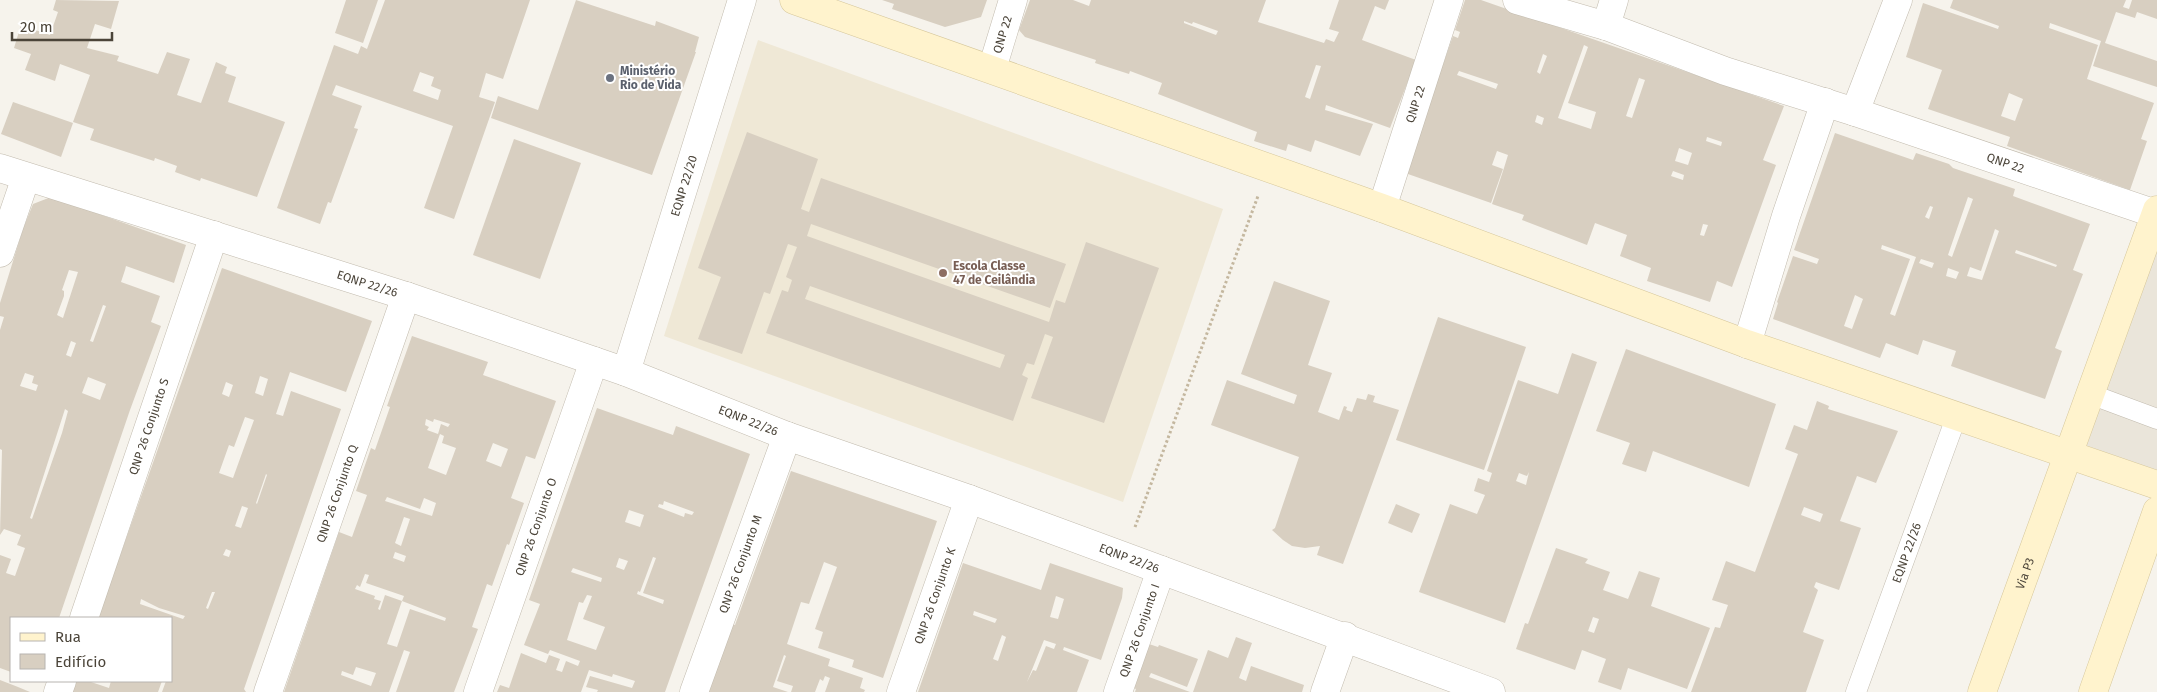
<svg xmlns="http://www.w3.org/2000/svg" width="2157" height="692" font-family="'Fira Sans',sans-serif">
	<style>
		.residential { fill: #eae5da }
		.education { fill: #efe8d6 }
		.building { fill: #d8cfc1; fill-rule: evenodd }
		.lines { fill: none; stroke-linecap: round; stroke-linejoin: round }
		.lane-casing { stroke: #c2bbae; stroke-width: 21 }
		.street-casing { stroke: #c2bbae; stroke-width: 29 }
		.secondary-casing { stroke: #d6c79b; stroke-width: 29 }
		.path { stroke: #c4b79f; stroke-width: 3; stroke-dasharray: 2.5 2.5; stroke-linecap: butt }
		.lane { stroke: #fff; stroke-width: 20 }
		.street { stroke: #fff; stroke-width: 28 }
		.secondary { stroke: #fff3cd; stroke-width: 28 }
		.worship-dot { fill: #6b7280; stroke: #fff; stroke-width: 2 }
		.education-dot { fill: #8d6e63; stroke: #fff; stroke-width: 2 }
		.labels { text-anchor: middle; dominant-baseline: central; stroke-width: 4; stroke-linejoin: round; paint-order: stroke }
		.street-label { font-size: 12px; fill: #4b4439; stroke: #fff }
		.worship-label { font-size: 12px; font-weight: bold; fill: #5b616d; stroke: #fff; text-anchor: start }
		.education-label { font-size: 12px; font-weight: bold; fill: #785e54; stroke: #fff; text-anchor: start }
	</style>
	<rect width="100%" height="100%" fill="#f6f3ec"/>
	<!-- residential -->
	<polygon class="residential" points="2157,205 2157,485 2069,454"/>
	<!-- education -->
	<polygon class="education" points="758,40 1223,209 1123,502 664,336"/>
	<!-- building -->
	<g class="building">
		<polygon points="56,0 119,1 111,29 95,24 87,48 119,56 117,61 158,74 167,52 190,59 177,95 201,103 216,62 227,67 225,73 236,77 228,102 285,122 257,197 201,178 200,181 175,172 177,166 155,158 154,161 90,140 94,129 73,122 90,75 60,64 55,81 25,70 31,54 14,48 21,25 50,35 58,12 53,10"/>
		<polygon points="346,0 378,0 363,43 335,33"/>
		<path d="M385 0H530L503 79 486 73 479 97 495 102 454 219 424 208 453 126 336 85 332 95 362 106 354 128 358 129 331 203 328 202 320 224 277 208 334 45 358 54 361 46 367 49ZM420 72 434 77 431 86 441 90 438 100 413 91Z"/>
		<polygon points="576,0 655,26 656,21 699,37 695,52 696,52 652,175 491,118 498,96 538,110"/>
		<polygon points="882,0 987,0 981,17 945,27 892,9 894,4"/>
		<path d="M1030 0H1073L1089 6 1091 0H1266L1258 22 1324 43 1326 39 1334 42 1339 32 1329 29 1339 0H1389L1385 10 1375 6 1362 40 1416 60 1390 128 1326 105 1325 110 1373 124 1360 156 1315 140 1311 152 1288 144 1286 151 1254 141 1257 132 1158 94 1162 83 1130 71 1129 74 1095 63 1096 60 1025 37 1019 30ZM1184 21 1192 24 1193 22 1218 31 1216 35 1184 23ZM1316 65 1321 66 1310 99 1305 97Z"/>
		<path d="M1465 0H1481L1784 106 1763 160 1776 165 1732 287 1717 281 1710 302 1647 281 1651 268 1620 256 1627 235 1595 223 1587 245 1522 220 1524 215 1492 204 1504 168 1508 155 1497 151 1492 165 1503 169 1491 203 1405 173 1453 36 1458 38 1460 32 1455 30ZM1584 45 1588 47 1568 103 1596 112 1591 129 1558 118ZM1543 54 1547 56 1540 74 1537 72ZM1459 71 1498 84 1496 89 1457 75ZM1639 78 1645 80 1632 118 1626 116ZM1537 115 1544 118 1542 125 1535 122ZM1707 137 1722 142 1721 146 1706 141ZM1679 148 1692 153 1688 165 1675 161ZM1673 171 1684 175 1683 180 1671 176ZM1703 224 1708 225 1704 236 1700 235Z"/>
		<path d="M1953 0H2126L2123 7 2129 9 2132 0H2157V19L2137 12 2135 18 2116 12 2105 43 2157 61V87L2093 66 2101 41 2050 23 2049 28 2098 45 2087 79 2154 103 2141 139 2147 141 2130 190 2007 146 2010 137 1928 109 1942 70 1906 57 1923 3 1998 29 1999 26 1950 8ZM2009 93 2023 99 2015 121 2001 116Z"/>
		<polygon points="13,102 73,123 61,157 1,134"/>
		<path d="M747 132 818 159 801 209 809 212 821 178 1066 264 1050 308 811 224 807 236 1049 322 1056 300 1065 303 1086 242 1159 268 1104 423 1031 398 1053 337 1045 334 1034 365 1027 363 1022 375 1028 378 1013 421 766 333 782 290 788 292 792 280 786 277 797 247 788 244 770 294 764 292 742 354 698 339 721 277 698 268ZM810 286 1005 355 1000 368 805 299Z"/>
		<path d="M1835 133 1913 160 1916 153 1949 164 1953 168 2015 189 2013 196 2090 224 2073 270 2083 274 2055 348 2062 351 2045 399 1951 366 1956 351 1923 340 1918 355 1886 343 1880 358 1773 319 1778 303 1777 302 1793 256 1817 264 1819 259 1794 250ZM1968 197 1973 199 1952 257 1948 255ZM1930 206 1933 207 1929 219 1925 217ZM1995 229 1999 231 1982 280 1967 276 1970 267 1981 271ZM1882 245 1916 257 1895 316 1890 314 1910 259 1881 249ZM2016 250 2033 256 2057 265 2056 267 2015 253ZM1921 259 1934 263 1932 268 1919 263ZM1948 268 1959 272 1956 279 1946 276ZM1855 295 1863 299 1852 329 1844 326Z"/>
		<polygon points="514,139 581,163 540,279 473,255"/>
		<path d="M51 197 186 245 174 283 126 266 125 270 121 282 160 296 151 322 161 326 130 410 59 618H11V672L0 668V555L11 559 6 573 15 576 25 548 17 545 21 535 4 529 0 535 2 450 0 449V330L4 317 0 316V303L23 229 33 204ZM69 270 78 272 63 318 57 315 64 296V291L62 290ZM103 305 106 306 93 342 90 341ZM71 341 76 343 71 357 66 355ZM25 373 34 376 32 383 38 385 36 391 20 386ZM88 377 106 384 100 400 82 393ZM65 409 68 411 62 433 32 519 30 518Z"/>
		<path d="M222 268 372 321 346 392 290 372 276 414 283 416 291 391 341 409 244 689 246 692H162L166 681H171V618H98ZM260 376 268 379 263 396 255 393ZM226 382 233 385 229 397 222 394ZM245 417 254 420 233 478 219 473 229 445 234 447ZM266 474 267 475 257 504 256 503ZM242 506 248 508 241 528 235 526ZM226 549 231 551 229 557 223 555ZM212 592H215L208 609 206 608ZM141 599 159 608 185 616 183 619 140 604Z"/>
		<polygon points="1274,281 1330,301 1308,365 1332,373 1318,412 1339,420 1344,406 1347,407 1346,410 1352,412 1357,398 1366,400 1368,394 1375,396 1373,402 1399,410 1343,564 1317,555 1320,546 1305,548 1292,546 1283,540 1272,530 1275,528 1299,457 1211,425 1227,380 1294,404 1297,395 1241,374"/>
		<polygon points="1438,317 1526,347 1484,470 1396,440"/>
		<path d="M412 336 488 362 483 375 556 401 535 459 526 456 511 498 524 503 509 545 507 544 492 586 487 584 472 627 478 629 454 692H396L410 652 404 650 389 692H284L339 532 352 537 367 495 356 491 371 448 375 450 390 407 387 406ZM426 419 433 422 434 419 450 424 448 427 441 424 438 434 427 430 429 427 425 425ZM440 434 444 436 442 443 456 448 446 475 428 468ZM493 443 508 449 501 467 486 461ZM387 497 420 509 424 498 436 503 432 516 385 501ZM404 517 410 519 401 546 395 543ZM395 552 406 556 404 562 393 558ZM365 574 369 575 366 583 404 596 402 601 385 595 380 610 378 609 381 601 374 599 375 596 355 589 357 585 360 587ZM402 601 446 618 445 621 410 609 397 647 387 644ZM356 667 376 673 371 686 341 675 342 671 353 675Z"/>
		<polygon points="1626,349 1776,404 1749,487 1653,451 1646,472 1622,464 1630,443 1596,431"/>
		<path d="M1572 353 1597 362 1505 623 1419 592 1450 504 1477 514 1485 495 1474 491 1478 478 1489 482 1492 473 1487 471 1518 380 1558 394ZM1529 472 1526 485 1516 481 1519 473 1527 476Z"/>
		<path d="M1817 401 1829 406 1828 409 1898 431 1876 483 1857 476 1840 521 1861 528 1839 590 1816 582 1814 587 1818 590 1803 632 1824 640 1806 692H1691L1715 627 1720 628 1728 605 1712 600 1726 561 1755 572 1798 454 1785 449 1794 425 1807 430ZM1804 507 1823 514 1820 522 1801 515Z"/>
		<path d="M597 408 673 435 676 426 750 454 665 692H597L598 690 586 687 590 676 632 688 635 681 613 674 612 677 589 670 581 692H497L500 685 509 688 521 653 546 663 549 655 560 659 556 670 562 672 566 661 578 666 580 661 550 650 548 654 524 645 540 604 529 600ZM664 501 694 512 692 515 685 513 684 517 658 507 659 504 663 505ZM629 510 644 515 640 527 625 522ZM653 557 656 558 643 593 664 600 663 604 637 594 638 591 640 592ZM619 558 628 561 624 570 616 567ZM573 568 602 578 601 582 571 572ZM587 595 592 596 583 619 605 627 596 650 567 640 579 602 583 603Z"/>
		<polygon points="791,471 937,521 883,678 852,667 854,660 818,648 823,632 815,629 837,567 824,562 809,604 801,602 787,644 830,659 828,666 863,678 860,688 865,690 864,692 825,692 830,678 825,676 823,681 820,679 815,692 791,692 793,686 777,681 786,656 784,655 773,687 788,692 707,692 732,624 735,625"/>
		<polygon points="1396,504 1420,514 1412,533 1388,523"/>
		<path d="M1556 548 1588 559 1585 563 1610 572 1603 590 1628 599 1639 571 1660 578 1651 606 1710 628 1687 689 1628 668 1621 690 1598 682 1606 659 1582 650 1575 670 1516 649 1525 623 1528 624ZM1593 617 1599 619 1594 633 1588 631Z"/>
		<path d="M963 563 1041 590 1050 563 1123 588 1122 598 1101 660 1064 647 1063 650 1089 660 1077 692H918ZM1056 596 1064 599 1058 619 1050 617ZM974 611 997 619 995 623 973 615ZM1002 635 1006 637 998 661 993 659ZM1044 640 1056 644 1054 649 1046 646 1036 671 1033 670 1027 682Z"/>
		<polygon points="1236,637 1252,643 1239,678 1246,681 1251,666 1304,685 1302,692 1193,692 1208,650 1228,658"/>
		<polygon points="1149,644 1158,647 1159,645 1198,659 1187,687 1151,673 1149,677 1190,692 1135,692 1136,689 1132,687"/>
		<polygon points="0,680 18,687 30,692 0,692"/>
		<polygon points="76,681 88,681 109,688 111,681 162,681 158,692 72,692"/>
	</g>
	<g class="lines">
		<defs>
			<g id="lane">
				<polyline points="2090,394 2157,419"/>
				<path id="s1" d="M1856 692 1957 415"/>
			</g>
			<g id="street">
				<path id="s2" d="M1517 0 1606 26 1725 71 1855 112 2156 214"/>
				<polyline points="1606,26 1614,0"/>
				<path id="s3" d="M992 69 1013 0"/>
				<polyline points="1855,112 1898,0"/>
				<path id="s4" d="M0 168 406 296 626 372 787 436 969 499 1491 692"/>
				<path id="s5" d="M1382 208 1449 0"/>
				<polyline points="0,253 26,177"/>
				<polyline points="1747,344 1786,216 1825,102"/>
				<path id="s6" d="M626 372 742 0"/>
				<path id="s7" d="M84 618 214 235"/>
				<polyline points="58,692 62,681"/>
				<path id="s8" d="M268 692 406 296"/>
				<path id="s9" d="M478 692 594 361"/>
				<path id="s10" d="M694 692 787 436"/>
				<path id="s11" d="M901 692 969 499"/>
				<path id="s12" d="M1118 692 1161 570"/>
				<polyline points="1325,692 1345,636"/>
			</g>
			<g id="secondary">
				<polyline points="794,0 1382,208 1747,344 2157,485"/>
				<path id="s13" d="M1982 692 2157 210"/>
				<polyline points="2093,692 2157,511"/>
			</g>
		</defs>
		<!-- lane casing -->
		<use href="#lane" class="lane-casing"/>
		<!-- street casing -->
		<use href="#street" class="street-casing"/>
		<!-- secondary casing -->
		<use href="#secondary" class="secondary-casing"/>
		<!-- path -->
		<polyline class="path" points="1135,527 1258,196"/>
		<!-- lane -->
		<use href="#lane" class="lane"/>
		<!-- street -->
		<use href="#street" class="street"/>
		<!-- secondary -->
		<use href="#secondary" class="secondary"/>
	</g>
	<!-- markers -->
	<circle class="worship-dot" cx="610" cy="78" r="5"/>
	<circle class="education-dot" cx="943" cy="273" r="5"/>
	<g class="labels">
		<!-- street labels -->
		<g class="street-label">
			<text stroke="none"><textPath href="#s3" startOffset="36">QNP 22</textPath></text>
			<text stroke="none"><textPath href="#s5" startOffset="109">QNP 22</textPath></text>
			<text stroke="none"><textPath href="#s2" startOffset="515">QNP 22</textPath></text>
			<text stroke="none"><textPath href="#s6" startOffset="195">EQNP 22/20</textPath></text>
			<text stroke="none"><textPath href="#s4" startOffset="385">EQNP 22/26</textPath></text>
			<text stroke="none"><textPath href="#s4" startOffset="790">EQNP 22/26</textPath></text>
			<text stroke="none"><textPath href="#s7" startOffset="202">QNP 26 Conjunto S</textPath></text>
			<text stroke="none"><textPath href="#s8" startOffset="210">QNP 26 Conjunto Q</textPath></text>
			<text stroke="none"><textPath href="#s9" startOffset="175">QNP 26 Conjunto O</textPath></text>
			<text stroke="none"><textPath href="#s1" startOffset="148">EQNP 22/26</textPath></text>
			<text stroke="none"><textPath href="#s4" startOffset="1195">EQNP 22/26</textPath></text>
			<text stroke="none"><textPath href="#s10" startOffset="136">QNP 26 Conjunto M</textPath></text>
			<text stroke="none"><textPath href="#s13" startOffset="126">Via P3</textPath></text>
			<text stroke="none"><textPath href="#s11" startOffset="102">QNP 26 Conjunto K</textPath></text>
			<text stroke="none"><textPath href="#s12" startOffset="65">QNP 26 Conjunto I</textPath></text>
		</g>
		<!-- worship labels -->
		<g class="worship-label">
			<text x="620" y="71">Ministério<tspan x="620" dy="14">Rio de Vida</tspan></text>
		</g>
		<!-- education labels -->
		<g class="education-label">
			<text x="953" y="266">Escola Classe<tspan x="953" dy="14">47 de Ceilândia</tspan></text>
		</g>
	</g>
	<!-- legend -->
	<rect x="10" y="617" width="162" height="65" fill="#ffffff" stroke="#b7b4b0"/>
	<rect x="20" y="633" width="25" height="8" fill="#fff3cd" stroke="#b7b4b0"/>
	<text x="55" y="642" font-size="15" fill="#4b4439">Rua</text>
	<rect x="20" y="654" width="25" height="15" fill="#d8cfc1" stroke="#b7b4b0"/>
	<text x="55" y="667" font-size="15" fill="#4b4439">Edifício</text>
	<!-- scale -->
	<path d="M12 32v8h100v-8" fill="none" stroke="#4b4439" stroke-width="2.5"/>
	<text x="20" y="32" font-size="15" fill="#4b4439" stroke="#ffffff" stroke-width="4" paint-order="stroke">20 m</text>
</svg>
